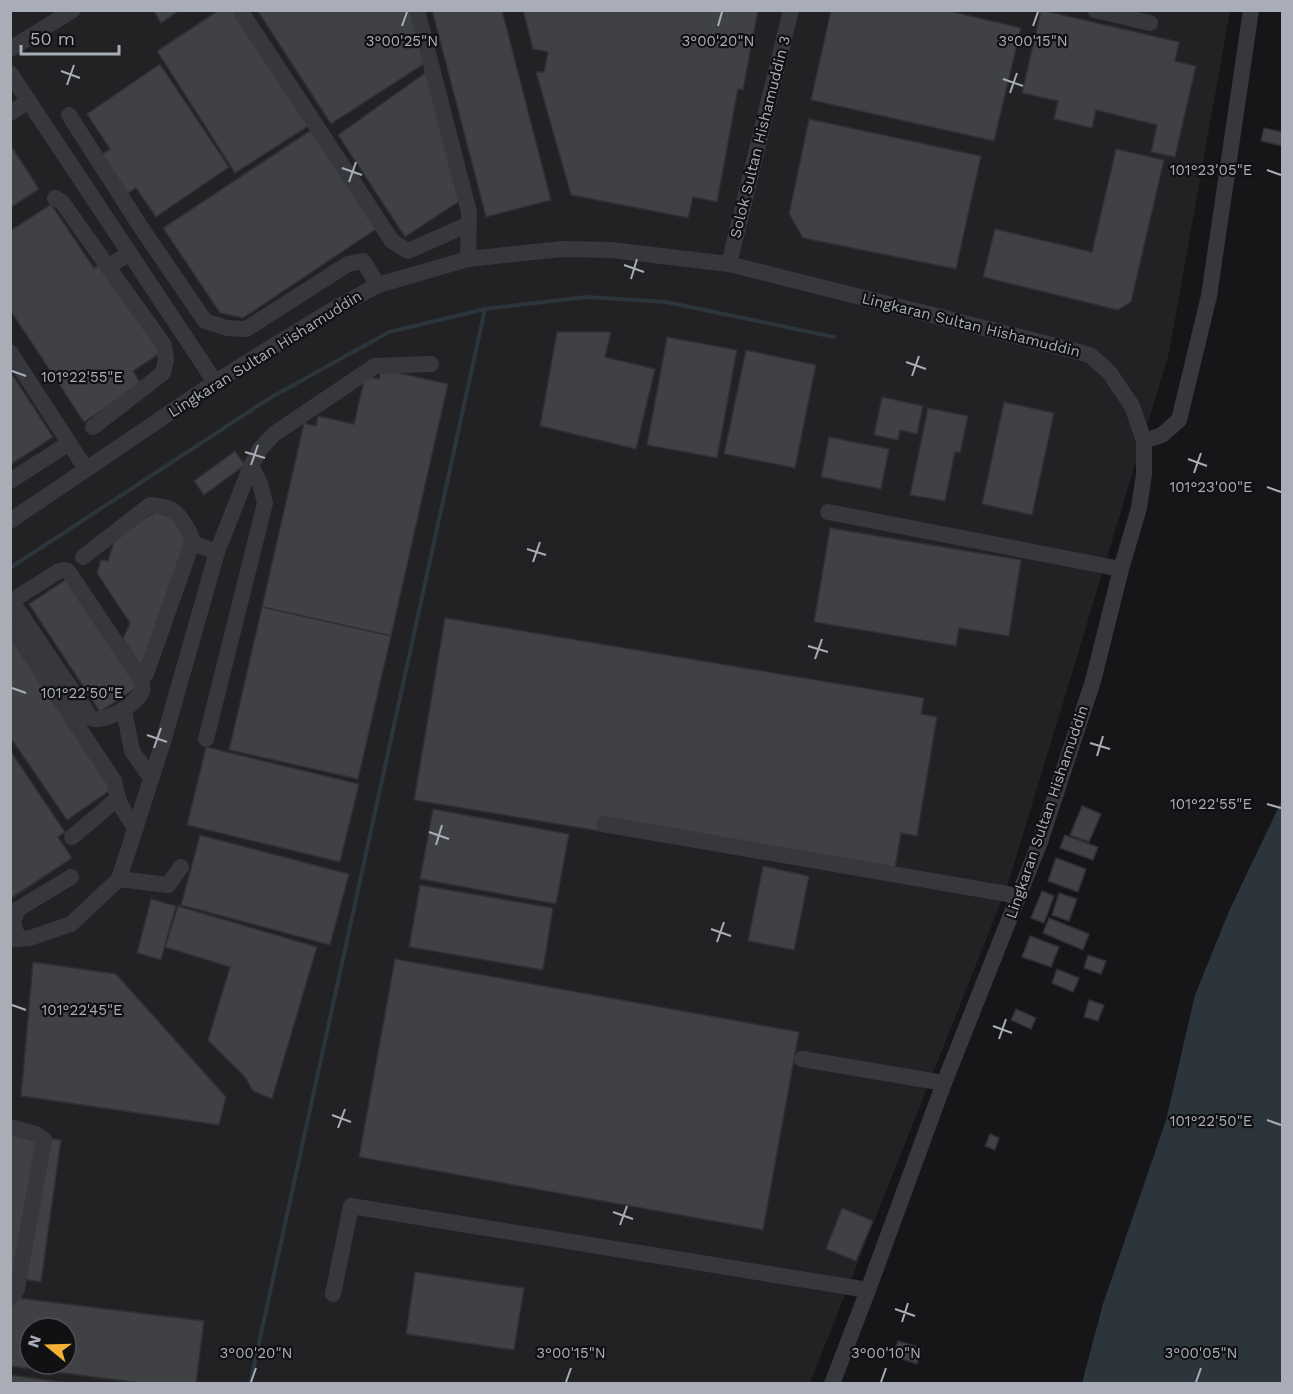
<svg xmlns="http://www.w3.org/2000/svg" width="1293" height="1394" font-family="'Work Sans',sans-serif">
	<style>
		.built { fill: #222225; fill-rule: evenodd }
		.water { fill: #2c353c }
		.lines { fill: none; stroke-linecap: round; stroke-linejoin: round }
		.stream { stroke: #2c353c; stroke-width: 4 }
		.building { fill: #404145; stroke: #303034; stroke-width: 1.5; fill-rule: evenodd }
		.minor { stroke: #37383d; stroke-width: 16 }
		.ticks { fill: none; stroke: #a8adb8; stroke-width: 2 }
		.labels { text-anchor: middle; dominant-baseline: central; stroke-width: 4.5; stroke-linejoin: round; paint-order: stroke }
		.street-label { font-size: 15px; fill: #a8adb8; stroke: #111113 }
		.ticks-label { font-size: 15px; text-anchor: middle; fill: #a8adb8; stroke: #111113; stroke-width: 4.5; stroke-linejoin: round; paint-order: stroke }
	</style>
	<rect width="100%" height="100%" fill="#161618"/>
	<!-- built -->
	<path class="built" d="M10 11H1230L1169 353 1008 884 810 1383H11ZM30 1328H66V1364H30Z"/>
	<!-- water -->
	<polygon class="water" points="1282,800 1282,1383 1082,1383 1103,1304 1166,1120 1195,995 1230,909"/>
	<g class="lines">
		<!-- stream -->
		<g class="stream">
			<polyline points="10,568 270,398 389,332 485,309 586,297 666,302 834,337"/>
			<polyline points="250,1384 485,309"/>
		</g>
	</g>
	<!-- building -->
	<g class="building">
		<polygon points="153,10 180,10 161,23"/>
		<polygon points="219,10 241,10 313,123 235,173 157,51"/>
		<polygon points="257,10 412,10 427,62 331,124"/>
		<polygon points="432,10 502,10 551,200 486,217"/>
		<polygon points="523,10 758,10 743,90 738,89 717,202 693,197 688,218 571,195 536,72 544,72 548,52 533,49"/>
		<polygon points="831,10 945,10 1021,28 994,141 811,100"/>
		<polygon points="1041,10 1179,42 1175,61 1196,66 1175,157 1151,152 1157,125 1096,110 1092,128 1054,119 1058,101 1022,93"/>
		<polygon points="160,64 229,167 156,217 136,188 127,194 101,155 110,149 87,114"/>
		<polygon points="425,73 436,89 463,199 405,237 338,135"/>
		<polygon points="809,119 981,156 956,269 803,238 789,214"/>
		<polygon points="314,128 379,227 243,318 220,313 163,228"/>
		<polygon points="1264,128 1282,132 1282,146 1261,141"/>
		<polygon points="12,147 39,189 10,208 10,148"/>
		<polygon points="1116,149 1164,160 1131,302 1118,310 983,277 995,229 1092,252"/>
		<polygon points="51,204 94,268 103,263 162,352 133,371 141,384 84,422 10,310 10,231"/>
		<polygon points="557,332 611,332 605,357 655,369 636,449 540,426"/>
		<polygon points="667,337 737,350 717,458 647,445"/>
		<polygon points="746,350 816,365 795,468 724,454"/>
		<polygon points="381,369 448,384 391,636 262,607 304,423 316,426 318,416 354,424 365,376 379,379"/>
		<polygon points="10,371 53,437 10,465"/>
		<polygon points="882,397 923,406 917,434 900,430 898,440 874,435"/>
		<polygon points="1004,402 1054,413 1032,515 982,504"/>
		<polygon points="928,408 968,416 960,453 955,452 945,501 910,495"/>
		<polygon points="829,437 889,449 881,489 821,477"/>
		<polygon points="235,451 245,465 204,495 194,481"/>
		<polygon points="156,512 192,523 146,674 123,639 130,623 97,573 101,560 108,561 116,535"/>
		<polygon points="830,528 1021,560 1009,636 959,628 956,646 814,622"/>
		<polygon points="74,574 145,682 100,712 29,604"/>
		<polygon points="262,607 391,636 358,779 229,750"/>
		<polygon points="10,618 122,782 67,820 10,737"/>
		<polygon points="445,618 924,698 921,714 937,717 917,836 901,833 893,880 414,800"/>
		<polygon points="206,747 359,784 340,862 187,825"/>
		<polygon points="10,750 65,832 58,837 72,858 10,899"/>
		<polygon points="1082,806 1101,814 1089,842 1070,835"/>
		<polygon points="433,809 569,834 556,904 420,879"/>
		<polygon points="200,835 349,874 330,945 181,905"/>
		<polygon points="1065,835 1098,847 1093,860 1060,848"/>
		<polygon points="1056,858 1086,869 1078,892 1048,881"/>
		<polygon points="763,866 809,876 794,950 748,941"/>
		<polygon points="420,885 553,908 543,970 409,947"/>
		<polygon points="1042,891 1054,896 1044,923 1031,918"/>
		<polygon points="1059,893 1077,899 1069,921 1052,915"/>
		<polygon points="151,899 176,906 161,960 137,953"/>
		<polygon points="178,906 317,947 272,1099 253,1091 245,1077 208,1040 230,967 165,947"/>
		<polygon points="1049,918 1089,934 1083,950 1043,933"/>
		<polygon points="1030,936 1059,947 1051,967 1022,957"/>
		<polygon points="1088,955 1106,961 1101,974 1084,968"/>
		<polygon points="395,959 799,1032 763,1230 359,1157"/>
		<polygon points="33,962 116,974 226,1097 219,1125 21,1096"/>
		<polygon points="1057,969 1079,978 1073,992 1052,983"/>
		<polygon points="1089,1000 1104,1005 1098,1021 1084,1017"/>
		<polygon points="1016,1009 1036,1018 1031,1029 1011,1020"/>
		<polygon points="10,1126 34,1136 61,1140 41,1282 10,1277"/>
		<polygon points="990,1134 999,1138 995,1150 985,1146"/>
		<polygon points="842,1208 873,1221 856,1261 826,1249"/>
		<polygon points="415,1272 524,1288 514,1350 406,1334"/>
		<path d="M10 1297 204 1321 196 1384H148L10 1366ZM30 1328H66V1364H30Z"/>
		<polygon points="898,1341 922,1348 917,1364 893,1356"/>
		<polygon points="10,1375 75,1384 10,1384"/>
	</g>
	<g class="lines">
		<!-- minor -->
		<g class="minor">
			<polyline points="240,10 392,241 408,251 469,224"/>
			<polyline points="417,10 469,212 468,259"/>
			<polyline points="1095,10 1150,23"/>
			<polyline points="10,49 73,10"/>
			<polyline points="10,73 215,382"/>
			<polyline points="10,113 29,101"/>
			<polyline points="69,115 142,229 205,321 227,328 246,329 348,264 363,261 378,285"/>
			<polyline points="55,198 62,202 108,267"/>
			<polyline points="729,264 791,10"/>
			<polyline points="10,352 86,469"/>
			<polyline points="93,427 163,373 166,359 164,345 108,267 129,253"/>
			<polyline points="1144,441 1162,435 1179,420 1209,296 1251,10"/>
			<polyline points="10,481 69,443"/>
			<polyline points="828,512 1121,569"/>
			<polyline points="10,521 215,382 332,310 378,285 468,259 562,249 611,250 729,264 1060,347 1090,355 1109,372 1132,406 1144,441 1144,474 1139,508 1121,569 1093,681 1040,842 944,1083 868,1290 832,1384"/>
			<path d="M83 557 150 505C173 507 175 509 187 528 190 534 192 536 192 543"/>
			<path d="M64 570 68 571 139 677C141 682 144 686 142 691 137 704 104 724 91 718L15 606 14 602 16 598 59 571Z"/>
			<path d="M10 624 114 781C118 803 122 810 136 828"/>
			<polyline points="146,674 192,543 217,552"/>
			<polyline points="124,711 132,751 151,778"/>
			<polyline points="206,739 265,503 260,483 251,466"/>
			<polyline points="604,824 1019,896"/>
			<polyline points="72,837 117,799"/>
			<polyline points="119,879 168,885 181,867"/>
			<polyline points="10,939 30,938 71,924 119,879 163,742 217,552 251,466 260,449 274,434 375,366 431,364"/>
			<polyline points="18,939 13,922 18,909 71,877"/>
			<polyline points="802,1059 944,1083"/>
			<polyline points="10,1127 36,1134 44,1140 17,1289 13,1296 10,1298"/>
			<polyline points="333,1294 351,1206 868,1290"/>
		</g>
	</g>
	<!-- ticks -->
	<path class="ticks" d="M402 26 407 12M718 26 722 12M1033 26 1038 12M61 71 80 78M1003 79 1023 86M67 85 74 65M1010 93 1017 73M342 168 362 175M1267 170 1281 175M349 182 356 162M624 265 644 272M631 279 637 259M906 362 926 369M12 371 26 376M912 376 919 356M245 452 265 458M1188 459 1207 466M251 465 258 445M1194 473 1201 453M1267 487 1281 492M527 549 546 555M533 562 540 542M808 646 828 652M815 659 822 639M12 688 26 693M147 735 167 742M1090 743 1110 749M154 748 161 728M1097 756 1103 736M1267 804 1281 808M429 832 449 839M436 845 442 825M711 929 731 936M717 942 724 922M12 1005 26 1010M993 1026 1012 1033M999 1039 1006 1019M332 1115 351 1122M1267 1120 1281 1125M338 1128 345 1109M613 1212 633 1219M620 1225 627 1206M895 1309 915 1316M902 1322 908 1303M251 1382 256 1368M566 1382 571 1368M881 1382 886 1368M1196 1382 1201 1368"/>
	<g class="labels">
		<!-- street labels -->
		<g class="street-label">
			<text transform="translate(760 137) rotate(-76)">Solok Sultan Hishamuddin 3</text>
			<text transform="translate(971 325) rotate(14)">Lingkaran Sultan Hishamuddin</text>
			<text transform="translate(265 354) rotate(-32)">Lingkaran Sultan Hishamuddin</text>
			<text transform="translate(1047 812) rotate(-71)">Lingkaran Sultan Hishamuddin</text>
		</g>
	</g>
	<g class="ticks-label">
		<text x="402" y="46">3°00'25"N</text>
		<text x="718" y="46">3°00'20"N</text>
		<text x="1033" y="46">3°00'15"N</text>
		<text x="1211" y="175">101°23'05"E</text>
		<text x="82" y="382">101°22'55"E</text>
		<text x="1211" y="492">101°23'00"E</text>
		<text x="82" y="698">101°22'50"E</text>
		<text x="1211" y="809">101°22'55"E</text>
		<text x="82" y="1015">101°22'45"E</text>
		<text x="1211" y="1126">101°22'50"E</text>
		<text x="256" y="1358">3°00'20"N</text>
		<text x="571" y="1358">3°00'15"N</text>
		<text x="886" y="1358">3°00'10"N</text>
		<text x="1201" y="1358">3°00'05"N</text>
	</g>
	<!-- border -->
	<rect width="1293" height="1394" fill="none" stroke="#a8adb8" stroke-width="24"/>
	<!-- north arrow -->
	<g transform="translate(48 1346) rotate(289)"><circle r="28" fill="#111113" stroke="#4d4f55" stroke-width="1.5"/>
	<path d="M0-4.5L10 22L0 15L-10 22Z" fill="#f2b134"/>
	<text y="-9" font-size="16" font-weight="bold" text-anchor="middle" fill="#a8adb8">N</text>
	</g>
	<!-- scale -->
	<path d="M21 45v9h98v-9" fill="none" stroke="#a8adb8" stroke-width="3"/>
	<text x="30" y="45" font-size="18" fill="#a8adb8" stroke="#111113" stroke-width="4.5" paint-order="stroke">50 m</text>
</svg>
